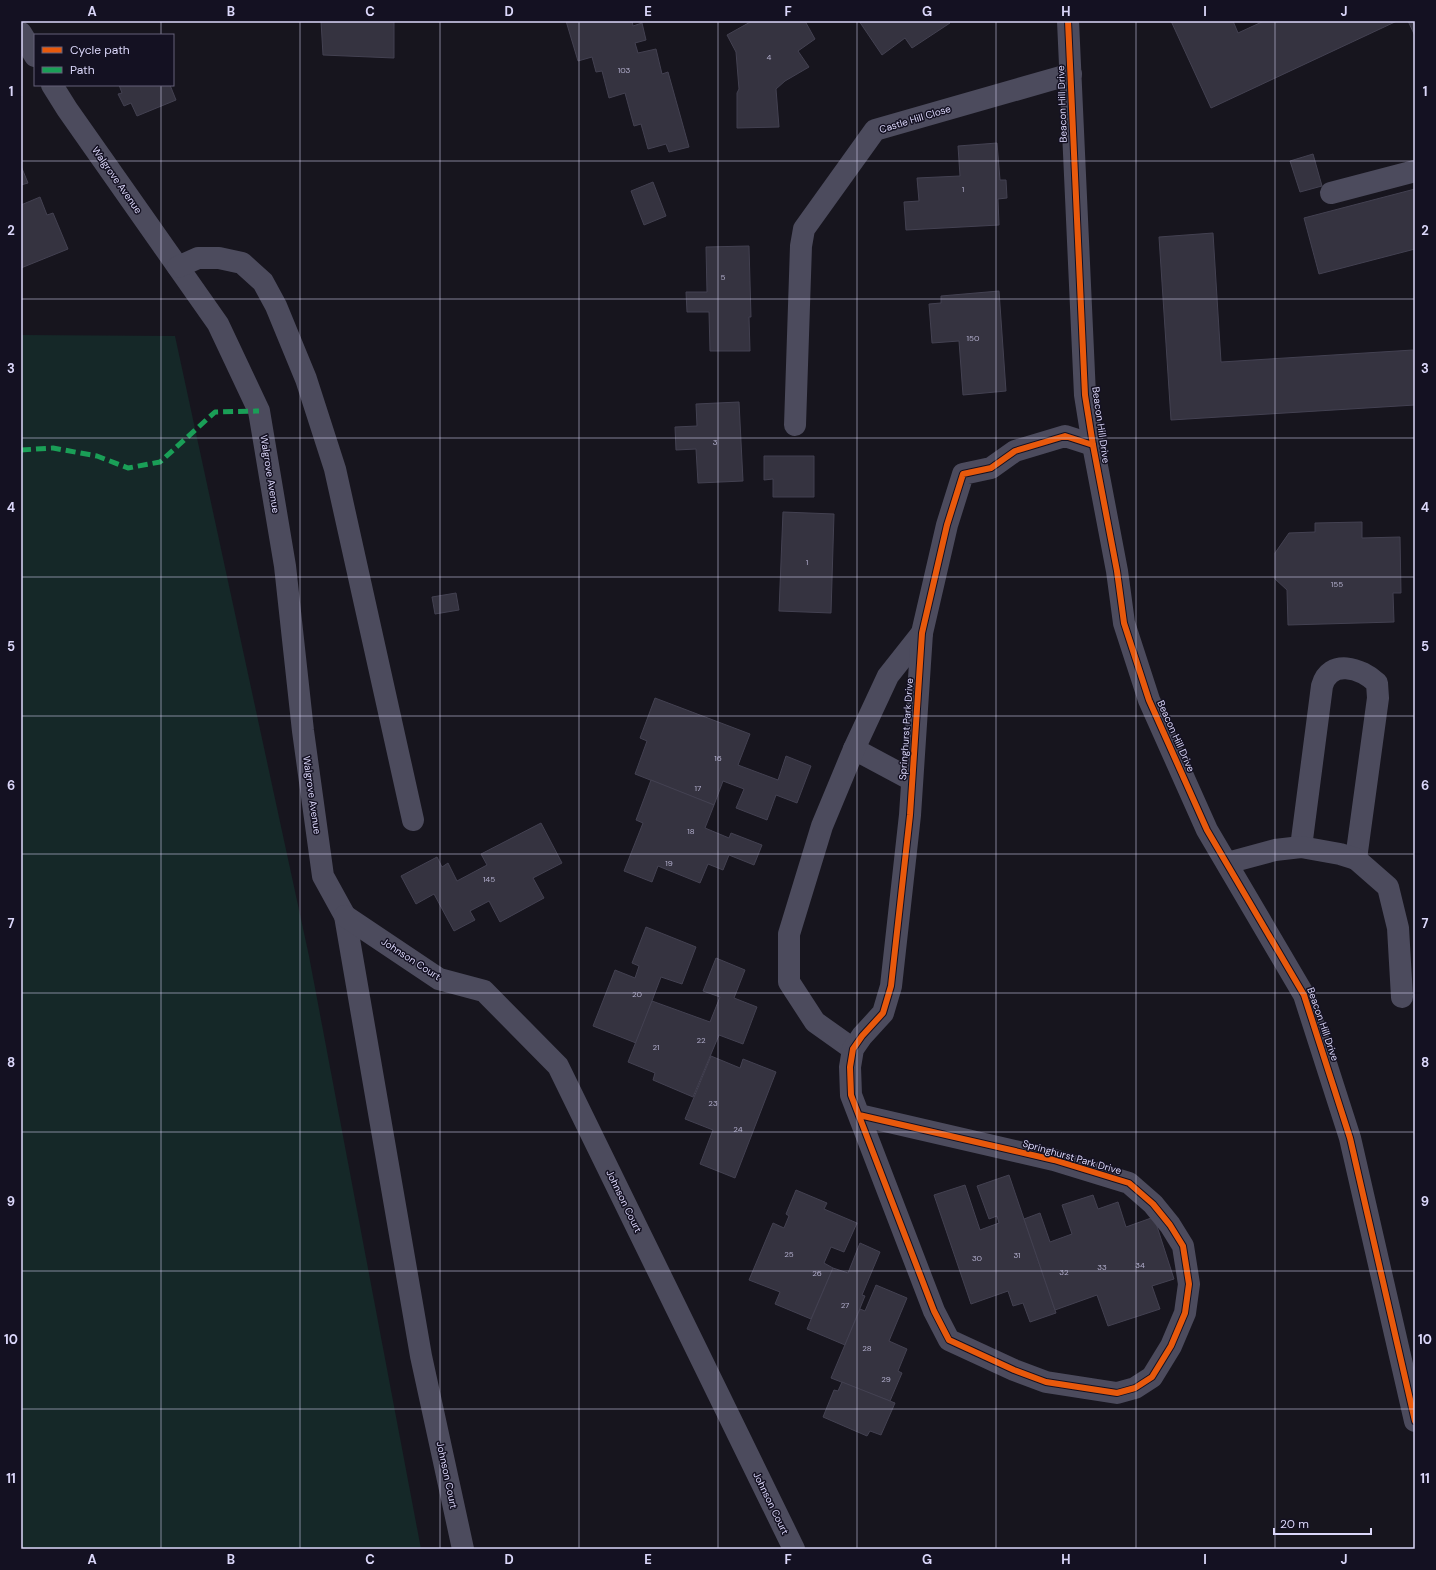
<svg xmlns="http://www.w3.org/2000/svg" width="1436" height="1570" font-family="'DM Sans',sans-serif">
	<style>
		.green { fill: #152828 }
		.building { fill: #353340; stroke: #434151 }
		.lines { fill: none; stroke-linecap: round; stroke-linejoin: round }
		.minor { stroke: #4c4b5d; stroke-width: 22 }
		.quiet { stroke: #1a9f57; stroke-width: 5; stroke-dasharray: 10 5; stroke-linecap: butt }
		.cycleway-casing { stroke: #141122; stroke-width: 8 }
		.cycleway { stroke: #e8590c; stroke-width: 6 }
		.grid { fill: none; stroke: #dbd7fa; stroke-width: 1; stroke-opacity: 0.55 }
		.labels { text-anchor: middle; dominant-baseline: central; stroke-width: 3; stroke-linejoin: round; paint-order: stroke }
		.number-label { font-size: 8px; fill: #b2aecc }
		.street-label { font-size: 10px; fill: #dbd7fa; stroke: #141122 }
		.neatline { fill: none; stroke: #dbd7fa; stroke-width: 1.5 }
		.grid-label { font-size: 13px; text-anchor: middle; font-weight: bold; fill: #dbd7fa }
	</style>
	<rect width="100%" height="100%" fill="#17151e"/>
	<!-- green -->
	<polygon class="green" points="21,335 175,336 309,956 421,1549 21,1549"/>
	<!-- building -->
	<g class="building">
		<polygon points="321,21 394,21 394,58 323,55"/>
		<polygon points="566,21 632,21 633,26 642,23 646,40 635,43 638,53 656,49 662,74 668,72 689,147 669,152 666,144 648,149 641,124 634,126 625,93 609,98 602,71 596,72 592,57 578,61"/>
		<polygon points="752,21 805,21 815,39 798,51 809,67 785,81 776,89 779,127 737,128 737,93 739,89 736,52 727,35"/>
		<polygon points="859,21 948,21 950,23 912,48 905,38 882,55"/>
		<polygon points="1171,21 1233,21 1238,33 1264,21 1397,21 1211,108"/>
		<polygon points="1408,21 1415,21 1415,36"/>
		<polygon points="119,85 170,85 176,100 137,116 131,103 124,106 118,94 122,93"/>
		<polygon points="997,143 1000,180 1006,180 1007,198 998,199 999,225 906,230 904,202 919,201 917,178 960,176 958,146"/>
		<polygon points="1313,154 1322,186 1300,192 1290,161"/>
		<polygon points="21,166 28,183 21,185"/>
		<polygon points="653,182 666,216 644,225 631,191"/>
		<polygon points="1415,189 1415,249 1319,274 1304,218"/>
		<polygon points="40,197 47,215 53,213 68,249 21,268 21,205"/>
		<polygon points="1213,233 1221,362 1413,350 1415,405 1171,420 1159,237"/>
		<polygon points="749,246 751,317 749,317 750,351 710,351 709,312 687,312 686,292 707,292 706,247"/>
		<polygon points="999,291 1006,391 963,395 959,341 932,343 929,304 941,303 941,296"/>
		<polygon points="739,402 743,481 698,483 696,449 676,450 675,427 697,426 696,404"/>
		<polygon points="764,456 814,456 814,497 773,497 773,479 764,480"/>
		<polygon points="783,512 834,514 831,613 779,611"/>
		<polygon points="1362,522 1362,538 1400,537 1401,593 1393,593 1394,622 1288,625 1287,590 1275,579 1275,553 1289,533 1315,532 1315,523"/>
		<polygon points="456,593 459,610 435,614 432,597"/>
		<polygon points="655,698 750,734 738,765 778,780 786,756 811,766 797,803 776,795 767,820 736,808 744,789 723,781 714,805 635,774 647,741 640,738"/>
		<polygon points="651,780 714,805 705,828 729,838 731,833 762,845 754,865 729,855 723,870 708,864 700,883 658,866 652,882 624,871 643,823 636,820"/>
		<polygon points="541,823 562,863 533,878 544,898 500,922 489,901 470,911 475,920 454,931 434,894 416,904 401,876 437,857 442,867 448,863 457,881 487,865 481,854"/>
		<polygon points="646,927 696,947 682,984 661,977 636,1043 593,1026 615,970 635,978 639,966 632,963"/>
		<polygon points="716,958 745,970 734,998 757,1007 743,1044 719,1035 693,1097 653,1080 655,1073 628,1062 652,1001 710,1022 720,997 703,991"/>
		<polygon points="711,1056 740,1068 743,1059 776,1072 735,1178 700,1164 713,1130 685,1119"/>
		<polygon points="1009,1175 1056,1313 1030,1322 1023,1303 1013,1306 1008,1291 971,1304 934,1195 965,1185 980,1230 999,1223 997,1216 989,1219 977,1186"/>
		<polygon points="796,1190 827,1203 824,1209 857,1223 844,1252 831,1247 824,1263 833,1268 811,1319 775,1304 780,1292 749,1280 773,1223 784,1228 789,1216 786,1214"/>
		<polygon points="1093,1195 1098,1209 1118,1202 1126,1227 1154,1217 1174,1279 1152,1286 1160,1309 1108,1326 1097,1295 1055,1310 1024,1219 1040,1213 1050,1242 1072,1234 1062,1205"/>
		<polygon points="860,1243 880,1252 862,1295 865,1296 845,1345 807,1329 833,1268 848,1273"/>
		<polygon points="876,1285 907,1298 889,1341 907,1349 898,1371 902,1373 890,1401 831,1378 860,1309 865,1311"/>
		<polygon points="842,1382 895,1403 881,1435 870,1431 867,1436 823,1417 834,1390 838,1391"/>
	</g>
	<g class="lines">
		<!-- minor -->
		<g class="minor">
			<polyline points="1068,21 1085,395 1093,445 1117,571 1124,623 1149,700 1207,830 1304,995 1350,1138 1415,1421"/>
			<polyline points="21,33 35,56"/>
			<polyline points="52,85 67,109 218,324 259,411 285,566 303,731 323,876 345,916 421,1356 463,1549"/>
			<polyline points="1331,193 1415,171"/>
			<polyline points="178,267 198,258 219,258 242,263 263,282 276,306 306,379 335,469 413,820"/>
			<polyline points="795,425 801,246 804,229 875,130 1071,74"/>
			<polyline points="854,749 912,780"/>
			<path d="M1301 847 1322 686C1330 658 1361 668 1377 683L1378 698 1356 859"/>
			<polyline points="1227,863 1275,850 1301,847 1340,854 1356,859 1388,887 1398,928 1402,997"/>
			<polyline points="345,916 439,979 484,991 558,1066 794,1549"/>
			<polyline points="853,1049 815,1022 789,982 789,934 822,826 854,749 888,676 922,633"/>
			<polyline points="859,1115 1054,1160 1129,1183 1153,1204 1170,1225 1183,1246 1189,1284 1185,1313 1171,1346 1152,1377 1135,1388 1117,1393 1046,1382 1014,1370 949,1340 934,1311 851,1095 850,1067 853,1049 862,1036 883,1013 891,986 910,815 922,633 947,525 963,474 991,468 1015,451 1065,436 1093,445"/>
		</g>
		<!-- quiet -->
		<polyline class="quiet" points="21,450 53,448 97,456 128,468 160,462 215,412 259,411"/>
		<defs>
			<g id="cycleway">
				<polyline points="1068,21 1085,395 1093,445 1117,571 1124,623 1149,700 1207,830 1304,995 1350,1138 1415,1421"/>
				<polyline points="859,1115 1054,1160 1129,1183 1153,1204 1170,1225 1183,1246 1189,1284 1185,1313 1171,1346 1152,1377 1135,1388 1117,1393 1046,1382 1014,1370 949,1340 934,1311 851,1095 850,1067 853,1049 862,1036 883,1013 891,986 910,815 922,633 947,525 963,474 991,468 1015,451 1065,436 1093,445"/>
			</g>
		</defs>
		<!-- cycleway casing -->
		<use href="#cycleway" class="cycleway-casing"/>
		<!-- cycleway -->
		<use href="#cycleway" class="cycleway"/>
	</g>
	<!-- grid -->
	<path class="grid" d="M161 21V35M300 21V1549M440 21V1549M579 21V1549M718 21V1549M857 21V1549M996 21V1549M1136 21V1549M1275 21V1549M161 85V1549M21 161H1415M21 299H1415M21 438H1415M21 577H1415M21 716H1415M21 854H1415M21 993H1415M21 1132H1415M21 1271H1415M21 1409H1415"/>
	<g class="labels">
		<!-- number labels -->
		<g class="number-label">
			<text x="769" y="57">4</text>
			<text x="624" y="70">103</text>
			<text x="963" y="189">1</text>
			<text x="723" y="277">5</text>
			<text x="973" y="338">150</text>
			<text x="715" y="442">3</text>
			<text x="807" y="562">1</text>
			<text x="1337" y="584">155</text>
			<text x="718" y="758">16</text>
			<text x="698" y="788">17</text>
			<text x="691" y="831">18</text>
			<text x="669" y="863">19</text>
			<text x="489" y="879">145</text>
			<text x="637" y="994">20</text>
			<text x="701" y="1040">22</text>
			<text x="656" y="1047">21</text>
			<text x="713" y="1103">23</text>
			<text x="738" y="1129">24</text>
			<text x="789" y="1254">25</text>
			<text x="1017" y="1255">31</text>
			<text x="977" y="1258">30</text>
			<text x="1140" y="1265">34</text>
			<text x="1102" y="1267">33</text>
			<text x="1064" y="1272">32</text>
			<text x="817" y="1273">26</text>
			<text x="845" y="1305">27</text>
			<text x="867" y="1348">28</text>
			<text x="886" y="1379">29</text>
		</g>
		<!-- street labels -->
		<g class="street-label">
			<text transform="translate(1062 104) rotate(-92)">Beacon Hill Drive</text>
			<text transform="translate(915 119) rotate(-17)">Castle Hill Close</text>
			<text transform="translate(117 180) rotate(55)">Walgrove Avenue</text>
			<text transform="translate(1101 425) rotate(82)">Beacon Hill Drive</text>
			<text transform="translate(270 474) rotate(81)">Walgrove Avenue</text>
			<text transform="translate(906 729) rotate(-86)">Springhurst Park Drive</text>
			<text transform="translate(1176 736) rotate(66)">Beacon Hill Drive</text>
			<text transform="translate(312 795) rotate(82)">Walgrove Avenue</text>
			<text transform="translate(411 959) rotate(33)">Johnson Court</text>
			<text transform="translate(1323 1024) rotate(71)">Beacon Hill Drive</text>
			<text transform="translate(1072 1157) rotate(16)">Springhurst Park Drive</text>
			<text transform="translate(624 1201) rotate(64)">Johnson Court</text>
			<text transform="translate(447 1475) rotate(78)">Johnson Court</text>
			<text transform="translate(771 1503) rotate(64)">Johnson Court</text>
		</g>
	</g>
	<!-- border -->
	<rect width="1436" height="1570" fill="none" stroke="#141122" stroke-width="44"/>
	<!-- legend -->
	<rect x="34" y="34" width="140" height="52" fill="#141122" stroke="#646078"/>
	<rect x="42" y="47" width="20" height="6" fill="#e8590c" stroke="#646078"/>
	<text x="70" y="54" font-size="12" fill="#dbd7fa">Cycle path</text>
	<rect x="42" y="67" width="20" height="6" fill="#1a9f57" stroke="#646078"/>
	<text x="70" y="74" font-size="12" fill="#dbd7fa">Path</text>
	<!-- scale -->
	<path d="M1274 1528v6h97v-6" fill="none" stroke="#dbd7fa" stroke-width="2"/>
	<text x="1280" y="1528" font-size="12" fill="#dbd7fa" stroke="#141122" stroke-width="3" paint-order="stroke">20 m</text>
	<rect x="22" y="22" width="1392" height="1526" class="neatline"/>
	<g class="grid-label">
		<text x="92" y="16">A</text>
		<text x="231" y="16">B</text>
		<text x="370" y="16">C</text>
		<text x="509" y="16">D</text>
		<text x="648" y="16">E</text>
		<text x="788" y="16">F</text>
		<text x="927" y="16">G</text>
		<text x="1066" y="16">H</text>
		<text x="1205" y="16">I</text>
		<text x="1344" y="16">J</text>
		<text x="11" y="96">1</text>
		<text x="1425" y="96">1</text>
		<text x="11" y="235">2</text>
		<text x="1425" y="235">2</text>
		<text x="11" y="373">3</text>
		<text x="1425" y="373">3</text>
		<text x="11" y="512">4</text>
		<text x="1425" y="512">4</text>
		<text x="11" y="651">5</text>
		<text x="1425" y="651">5</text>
		<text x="11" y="790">6</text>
		<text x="1425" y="790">6</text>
		<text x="11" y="928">7</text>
		<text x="1425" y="928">7</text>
		<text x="11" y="1067">8</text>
		<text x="1425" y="1067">8</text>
		<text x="11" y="1206">9</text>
		<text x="1425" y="1206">9</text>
		<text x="11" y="1344">10</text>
		<text x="1425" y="1344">10</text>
		<text x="11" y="1483">11</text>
		<text x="1425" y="1483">11</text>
		<text x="92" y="1564">A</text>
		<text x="231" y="1564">B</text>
		<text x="370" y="1564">C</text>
		<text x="509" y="1564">D</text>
		<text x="648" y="1564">E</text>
		<text x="788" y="1564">F</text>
		<text x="927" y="1564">G</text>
		<text x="1066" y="1564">H</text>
		<text x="1205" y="1564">I</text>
		<text x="1344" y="1564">J</text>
	</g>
</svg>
